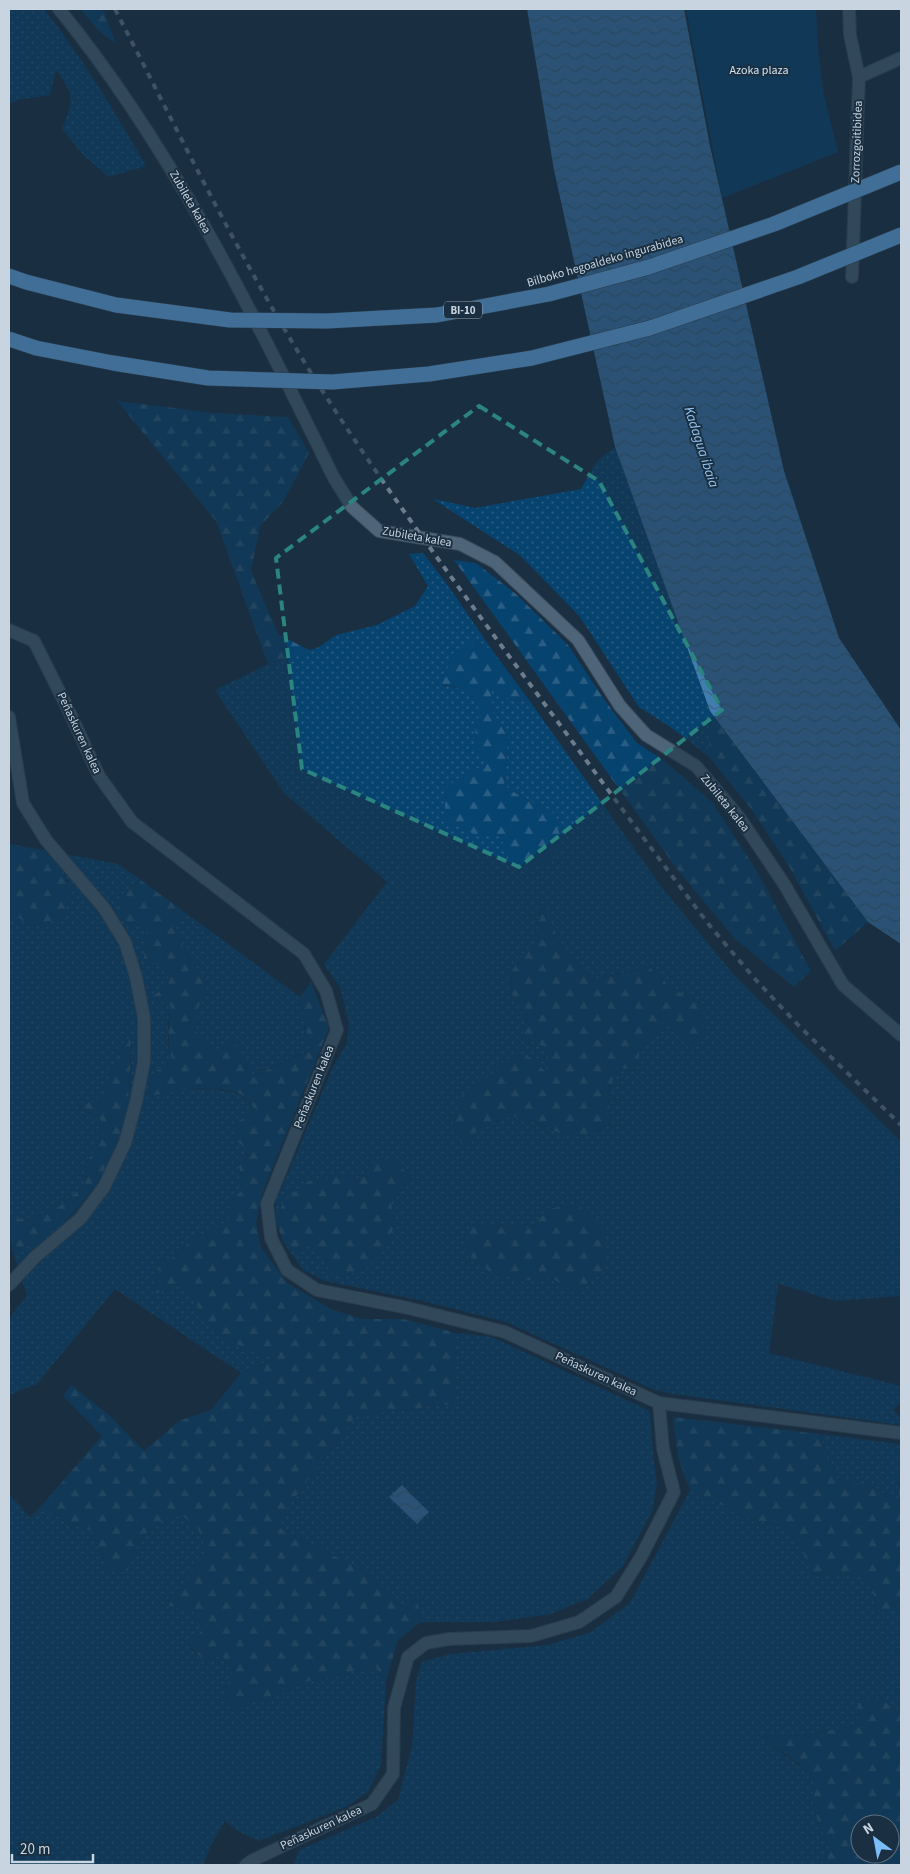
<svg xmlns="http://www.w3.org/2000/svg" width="910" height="1874" font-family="'Source Sans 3',sans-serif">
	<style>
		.grass { fill: url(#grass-dots); fill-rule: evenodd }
		.forest { fill: url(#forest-firs); fill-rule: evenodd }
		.park { fill: #07436f }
		.water { fill: url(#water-waves) }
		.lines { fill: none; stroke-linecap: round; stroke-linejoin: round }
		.minor-casing { stroke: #3a4b5b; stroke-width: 14 }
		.highway-casing { stroke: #3a4b5b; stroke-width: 16 }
		.minor { stroke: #4e6479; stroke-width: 12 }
		.highway { stroke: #70bbfd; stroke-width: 15 }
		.rail { stroke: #6c7c8c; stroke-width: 4; stroke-dasharray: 6 6; stroke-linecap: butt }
		.highway-bridge-casing { stroke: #3a4b5b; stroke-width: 16; stroke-linecap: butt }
		.highway-bridge { stroke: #70bbfd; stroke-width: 15 }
		.marked { fill: none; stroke: #2b847f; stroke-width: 4; stroke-dasharray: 10 6; stroke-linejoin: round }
		.labels { text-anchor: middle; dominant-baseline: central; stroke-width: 4; stroke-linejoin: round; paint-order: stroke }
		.shield { fill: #1a2f41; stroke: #94a2b0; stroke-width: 1 }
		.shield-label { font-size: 11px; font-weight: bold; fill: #c8d4e0 }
		.park-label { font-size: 12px; fill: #d2e2f1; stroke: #1a2f41 }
		.street-label { font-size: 12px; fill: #c8d4e0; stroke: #1a2f41 }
		.water-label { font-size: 14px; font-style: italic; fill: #98c8f4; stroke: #1a2f41 }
	</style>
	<defs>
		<pattern id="grass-dots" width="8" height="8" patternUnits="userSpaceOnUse" patternTransform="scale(1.25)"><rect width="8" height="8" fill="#07436f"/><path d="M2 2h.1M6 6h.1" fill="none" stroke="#2a5d83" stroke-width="1.8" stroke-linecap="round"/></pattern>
		<pattern id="forest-firs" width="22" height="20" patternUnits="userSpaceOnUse" patternTransform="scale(1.25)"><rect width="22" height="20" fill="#07436f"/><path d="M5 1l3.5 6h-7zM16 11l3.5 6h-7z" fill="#2a5d83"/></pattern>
		<pattern id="water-waves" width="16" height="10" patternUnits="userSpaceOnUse" patternTransform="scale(1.25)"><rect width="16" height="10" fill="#407db1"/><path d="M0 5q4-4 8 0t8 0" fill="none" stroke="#3e6585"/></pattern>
	</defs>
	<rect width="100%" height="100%" fill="#1a2f41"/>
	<!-- grass -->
	<g class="grass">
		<path d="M9 9H44C83 59 114 110 146 166L109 177 83 155 62 129C74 100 75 96 56 70L50 95 23 99 9 103Z"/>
		<polygon points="615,447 710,711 709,757 672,728 639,707 580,617 521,556 433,499 475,508 581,489 597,461"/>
		<path d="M423 553 446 583 493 651 474 641 442 685 469 690 481 712C470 733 476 747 486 766L467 772 479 836H500L552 811 529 801 504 786 508 737 493 713 491 688 513 701 529 700 663 889 735 976 901 1142V1296L836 1301 778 1284 769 1353 901 1386V1402L893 1410 901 1418V1425L673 1394 655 1390 506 1322 419 1300 325 1281 303 1270 284 1243 295 1253 310 1242 320 1254 394 1227 391 1200 411 1179 372 1163 360 1179 344 1175 284 1201 275 1220 276 1201 333 1067 347 1043 349 1023 340 987 324 964 387 882 284 793 215 690 268 664 319 647 336 635 377 625 415 606 428 586 409 554ZM540 903 564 950 592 980 649 967 673 989 702 1004 692 1047 665 1020 641 1047 636 1070 617 1068 608 1095 611 1124 590 1134H561L535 1121 511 1116 485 1125 463 1094 487 1079 505 1060 548 1074V1049L523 1036 526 1018 510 991 512 970 537 942ZM549 1209 576 1292 549 1277 524 1281 495 1225 530 1229Z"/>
		<path d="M44 850 118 864 138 878 119 902 148 925 145 939 144 959 173 971 167 987 171 1006 168 1024V1045L172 1060 155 1072 182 1090 214 1088 239 1094 255 1109 251 1152 239 1166 243 1189 230 1202 232 1222 193 1238 175 1257 159 1262 156 1293 184 1284 199 1309 223 1339 274 1359 241 1373 115 1289 37 1384 9 1395V1318L27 1296 13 1252C35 1242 56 1230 74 1213 96 1191 114 1153 123 1123 130 1104 132 1057 131 1036L121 1049 107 1083V1101L77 1105 101 1120 99 1146 86 1162 84 1185 55 1210 34 1218 9 1219V912L32 926 68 881Z"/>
		<polygon points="186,913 300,997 310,1050 253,1076 234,1040 216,1053 196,1036 198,1010 206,986 173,928"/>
		<polygon points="456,1333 492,1337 650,1411 653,1453 657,1483 652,1511 623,1566 587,1599 551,1614 495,1622 421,1622 417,1597 404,1609 361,1570 274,1525 357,1415 454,1404"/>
		<polygon points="819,1434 901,1444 901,1477 897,1476 900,1502 870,1486 837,1479"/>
		<polygon points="690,1490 749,1518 783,1527 799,1543 812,1575 846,1572 872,1586 877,1614 901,1606 901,1716 881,1698 861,1725 802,1735 759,1737 813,1775 814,1811 829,1848 822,1865 294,1865 299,1850 376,1817 398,1800 412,1746 416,1681 422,1662 450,1654 548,1645 591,1632 630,1603"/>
		<polygon points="9,1494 30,1517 42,1505 64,1521 92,1531 109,1571 127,1572 141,1537 177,1510 198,1529 208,1555 164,1605 193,1610 203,1629 189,1647 204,1660 222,1655 233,1673 225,1692 269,1698 309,1681 375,1667 386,1681 381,1765 368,1792 346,1807 259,1841 238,1831 225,1821 211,1845 203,1865 9,1865"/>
	</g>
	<!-- forest -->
	<g class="forest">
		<polygon points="80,9 103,9 116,44 98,30"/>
		<polygon points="117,401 215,413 288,417 309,453 283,502 260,526 251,571 278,634 311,651 268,664 216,521"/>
		<polygon points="454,560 476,563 516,594 568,645 603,698 637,743 663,760 713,803 756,870 811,971 794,987 735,939 677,869"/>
		<polygon points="474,641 493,651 529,700 513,701 491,688 493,713 508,737 504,786 529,801 552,811 562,841 552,860 532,869 510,862 500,836 479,836 446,821 444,789 467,772 486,766 476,748 475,723 481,712 469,690 441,684 454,652"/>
		<polygon points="710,711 868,922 835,951 790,868 752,810 709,757"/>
		<path d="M9 844 44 850C66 878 77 884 61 920L32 926 9 912Z"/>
		<path d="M138 878 186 913 173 928 206 986 198 1010 196 1036 216 1053 234 1039 254 1076 310 1050 300 997 311 982 329 1028 262 1194 256 1223 261 1247 287 1283 331 1309 362 1319H403L456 1333 454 1404 357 1415 274 1525 361 1570 404 1608 417 1597 421 1622 398 1640 386 1681 375 1667 309 1681 233 1713 224 1692 233 1673 222 1655 204 1660 189 1646 203 1629 193 1610 164 1605 208 1555 198 1529 177 1511 141 1537 127 1572 109 1571 92 1531 64 1521 42 1505 102 1436 63 1396 71 1385 110 1416 144 1451 179 1421 211 1410 241 1373 274 1359 223 1339 199 1309 184 1284 156 1294 159 1262 175 1257 193 1238 231 1222 230 1202 243 1189 239 1166 251 1152 236 1141 235 1124 255 1109C250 1104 244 1096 238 1093 209 1082 174 1092 145 1097L155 1072 172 1060C167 1041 168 1025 171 1006L151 997 167 987 173 972 144 959 145 939 148 925 135 927 119 916V902Z"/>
		<polygon points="540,902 564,950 592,980 649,967 673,989 702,1004 705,1036 692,1048 665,1020 641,1047 636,1070 617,1068 608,1095 611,1123 590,1134 561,1134 535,1121 511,1116 485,1125 462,1144 452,1126 463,1094 487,1079 505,1060 527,1055 548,1074 548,1049 523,1036 526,1018 510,991 512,970 537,942"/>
		<path d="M131 1035C130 1063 131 1097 123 1123 110 1170 83 1212 41 1239 32 1244 22 1248 13 1252L9 1237V1219L34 1218 55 1210 84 1185 86 1162 99 1146 101 1120 76 1104 107 1101V1083L121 1049Z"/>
		<polygon points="395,1159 411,1179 391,1200 394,1227 386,1245 377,1259 362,1272 333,1274 310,1242 295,1253 284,1243 275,1220 284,1201 308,1181 344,1175 360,1179 372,1163"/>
		<polygon points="577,1203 607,1234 602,1273 576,1292 549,1277 524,1281 490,1272 464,1252 472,1223 530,1229 549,1209"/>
		<polygon points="673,1417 819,1434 837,1479 870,1486 900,1502 897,1476 901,1477 901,1606 877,1614 872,1586 846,1572 812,1575 799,1543 783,1527 749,1518 690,1490 678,1458"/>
		<path d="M881 1698 901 1716V1865H822L829 1848 814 1811 813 1775 788 1756 758 1737 802 1735 860 1725 858 1703ZM860 1824H890V1854H860Z"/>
	</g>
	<!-- park -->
	<polygon class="park" points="686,9 816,9 818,48 824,96 838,152 722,198"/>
	<!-- water -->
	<g class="water">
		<polygon points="527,9 684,9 710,146 784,471 839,638 901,730 901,944 868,922 710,711 615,447 554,170"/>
		<polygon points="402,1485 429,1512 417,1524 389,1497"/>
	</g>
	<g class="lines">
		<defs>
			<g id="minor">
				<path d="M59 9C174 150 254 316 334 478L352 507 379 531 460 544 495 562 578 640 620 706 646 735 696 766 739 817 784 884 843 985 901 1035"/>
				<polyline points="849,9 850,35 859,77 852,277"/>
				<polyline points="859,77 901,58"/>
				<polyline points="9,630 34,641 67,707 99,776 132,822 304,954 326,991 337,1030 267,1204 271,1238 287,1270 317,1290 408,1308 505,1332 659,1403 901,1433"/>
				<polyline points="9,717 23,803 46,840 104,908 125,942 136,977 144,1018 144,1062 136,1102 125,1143 104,1187 80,1219 35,1257 9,1285"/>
				<polyline points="246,1865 253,1860 372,1804 393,1774 394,1708 408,1657 426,1643 449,1639 531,1636 579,1622 616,1597 641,1557 674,1492 663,1449 659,1403"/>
			</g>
			<polyline id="highway" points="9,339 36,348"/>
		</defs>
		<!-- minor casing -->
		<use href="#minor" class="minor-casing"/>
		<!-- highway casing -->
		<use href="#highway" class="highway-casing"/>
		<!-- minor -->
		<use href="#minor" class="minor"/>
		<!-- highway -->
		<use href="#highway" class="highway"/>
		<!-- rail -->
		<path class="rail" d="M115 9C177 129 236 252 308 368 369 466 438 559 506 652 574 743 641 836 710 926L755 979 799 1026 901 1125"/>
		<defs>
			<g id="highway-bridge">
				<polyline points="9,276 26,282 116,305 230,320 327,321 437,315 549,294 649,267 774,224 901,172"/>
				<polyline points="36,348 113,363 208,378 332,382 429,374 532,358 650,328 798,277 901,235"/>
			</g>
		</defs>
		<!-- highway-bridge casing -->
		<use href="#highway-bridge" class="highway-bridge-casing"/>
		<!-- highway-bridge -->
		<use href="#highway-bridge" class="highway-bridge"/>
	</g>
	<!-- marked area -->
	<path d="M0 0H910V1874H0ZM479 406 599 481 722 710 519 867 302 769 276 558Z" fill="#1a2f41" fill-opacity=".55" fill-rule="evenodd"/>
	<path class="marked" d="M479 406 599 481 722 710 519 867 302 769 276 558Z"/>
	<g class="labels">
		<!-- shield labels -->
		<rect class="shield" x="444" y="301.5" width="38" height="17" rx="4"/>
		<g class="shield-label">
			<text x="463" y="310">BI-10</text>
		</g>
		<!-- park labels -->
		<g class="park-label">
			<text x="759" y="70">Azoka plaza</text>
		</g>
		<!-- street labels -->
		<g class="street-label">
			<text transform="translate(857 142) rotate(-88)">Zorrozgoitibidea</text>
			<text transform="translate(190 202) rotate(60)">Zubileta kalea</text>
			<text transform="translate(605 261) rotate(-16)">Bilboko hegoaldeko ingurabidea</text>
			<text transform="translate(417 537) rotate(10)">Zubileta kalea</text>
			<text transform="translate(79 733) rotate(65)">Peñaskuren kalea</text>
			<text transform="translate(725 803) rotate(51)">Zubileta kalea</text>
			<text transform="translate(314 1087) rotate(-68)">Peñaskuren kalea</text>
			<text transform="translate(596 1374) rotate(25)">Peñaskuren kalea</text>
			<text transform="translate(321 1828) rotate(-25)">Peñaskuren kalea</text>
		</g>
		<!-- water labels -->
		<g class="water-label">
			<text transform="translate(701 447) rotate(72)">Kadagua ibaia</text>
		</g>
	</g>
	<!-- border -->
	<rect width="910" height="1874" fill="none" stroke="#c8d4e0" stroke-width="20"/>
	<!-- north arrow -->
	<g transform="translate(875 1839) rotate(328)"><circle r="24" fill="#1a2f41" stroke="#607181"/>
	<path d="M0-4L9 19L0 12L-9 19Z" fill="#7cbef9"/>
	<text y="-8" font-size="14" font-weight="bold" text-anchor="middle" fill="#c8d4e0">N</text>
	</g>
	<!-- scale -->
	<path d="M12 1854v8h81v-8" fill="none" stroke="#c8d4e0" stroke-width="2.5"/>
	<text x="20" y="1854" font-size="15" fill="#c8d4e0" stroke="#1a2f41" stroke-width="4" paint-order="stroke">20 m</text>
</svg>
